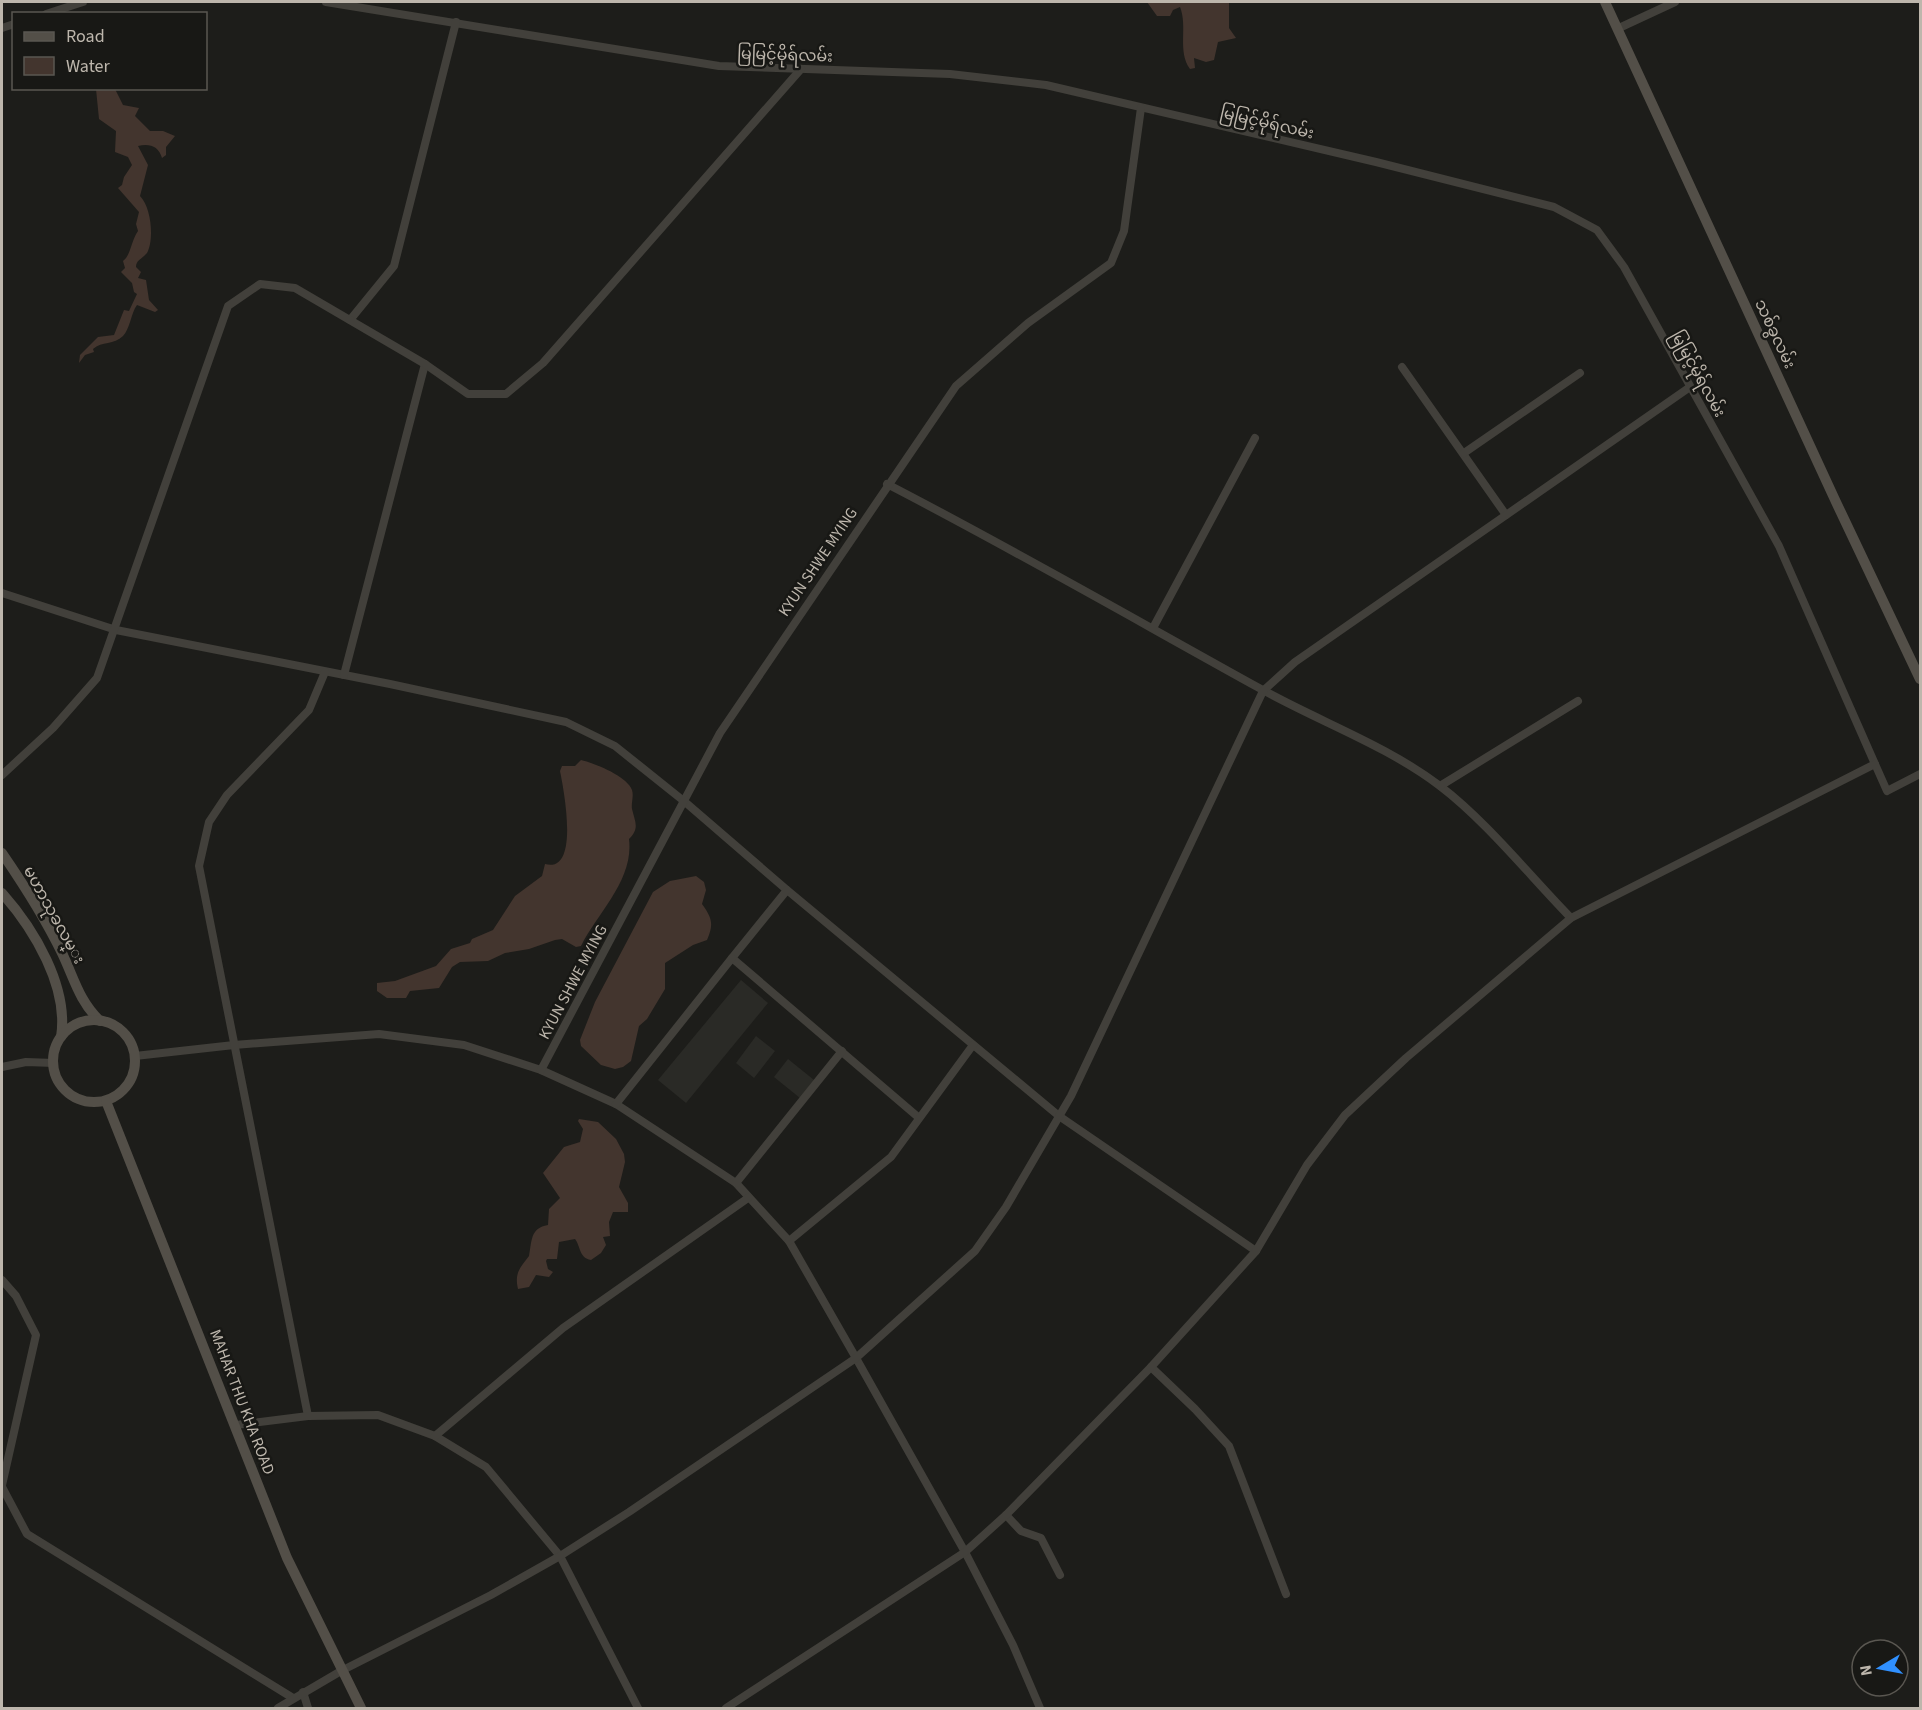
<svg xmlns="http://www.w3.org/2000/svg" width="1922" height="1710" font-family="'Source Sans 3','Noto Sans Myanmar',sans-serif">
	<style>
		.built { fill: #2a2a26 }
		.water { fill: #43352e }
		.lines { fill: none; stroke-linecap: round; stroke-linejoin: round }
		.minor { stroke: #42403b; stroke-width: 8 }
		.secondary { stroke: #534f48; stroke-width: 10 }
		.labels { text-anchor: middle; dominant-baseline: central; stroke-width: 5; stroke-linejoin: round; paint-order: stroke }
		.street-label { font-size: 16px; fill: #bdb6ac; stroke: #181815 }
	</style>
	<rect width="100%" height="100%" fill="#1d1d1a"/>
	<!-- built -->
	<g class="built">
		<polygon points="741,980 768,1003 686,1103 658,1080"/>
		<polygon points="756,1036 775,1051 754,1078 736,1063"/>
		<polygon points="788,1059 814,1080 800,1098 774,1077"/>
	</g>
	<!-- water -->
	<g class="water">
		<path d="M1147 2H1229V28L1236 38 1218 42 1214 60 1206 62 1194 58 1195 68 1190 69C1177 51 1188 27 1180 7L1173 10 1170 16H1157Z"/>
		<path d="M96 89H115L123 105 139 108 135 116 150 131H163L175 136 166 147V155L162 158C159 146 149 143 138 146L148 165 140 196C152 208 154 241 147 253 142 259 136 260 136 267L141 272 138 278 146 280 149 300 158 310 155 312 137 305C131 313 130 329 123 336 114 345 102 341 93 349L94 352 85 355 79 363 80 355 98 337 114 335 124 310 129 311 137 294 134 292 132 283 121 272 125 268 123 261C131 255 131 241 138 231L136 224 139 212 118 188 122 185 124 177 132 165 128 157 115 152 116 131 99 119Z"/>
		<path d="M581 760C594 763 627 776 632 790 634 796 631 803 632 809 635 822 640 828 629 839 634 880 598 912 581 946L576 947 562 939 555 940 529 949 505 953 488 961 460 962 452 967 439 988 410 991 406 998H387L377 991V983L395 981 436 966 451 949 470 943 472 939 493 930 515 896 542 876 545 864C581 874 563 786 560 771L562 766H575Z"/>
		<path d="M696 876 704 882 706 890 702 904C712 918 714 924 707 940L693 945 665 963V989L647 1019 639 1026 631 1061 623 1067 615 1069 601 1065 581 1046 580 1040 595 1002 653 892 670 881Z"/>
		<path d="M579 1119 598 1122 616 1139 624 1154 625 1162 619 1187 628 1203V1212H613L609 1222 610 1236 603 1237 606 1245 601 1253 591 1260C579 1258 581 1247 575 1239L559 1242 557 1259H547L546 1261 548 1269 553 1272 549 1277 536 1275 529 1287 518 1289C514 1272 521 1267 529 1256 532 1241 530 1228 548 1225L549 1209 560 1198 543 1173 564 1147 580 1142 583 1129 578 1121Z"/>
	</g>
	<g class="lines">
		<!-- minor -->
		<g class="minor">
			<polyline points="326,2 719,66 950,74 1046,85 1376,162 1554,207 1597,230 1624,267 1779,546 1875,764"/>
			<polyline points="46,14 83,2"/>
			<polyline points="2,28 14,24"/>
			<polyline points="1619,28 1675,2"/>
			<polyline points="350,320 394,266 456,22"/>
			<polyline points="1402,367 1506,515"/>
			<polyline points="1464,453 1580,373"/>
			<path d="M887 484C1013 549 1136 620 1261 689 1320 722 1386 745 1440 786 1486 821 1530 876 1571 918"/>
			<polyline points="2,593 116,630 390,684 566,722 615,746 685,802 787,890 1059,1116 1256,1251"/>
			<polyline points="1153,628 1255,438"/>
			<polyline points="344,675 425,364"/>
			<polyline points="2,775 53,728 97,678 228,306 260,284 295,288 425,364 468,394 506,394 543,363 801,69"/>
			<polyline points="1440,786 1578,701"/>
			<polyline points="787,890 732,958 918,1117"/>
			<polyline points="135,1056 234,1045 379,1034 464,1045 541,1070 616,1104 736,1183 789,1241 856,1358 965,1552 1013,1645 1040,1708"/>
			<polyline points="2,1067 26,1062 54,1063"/>
			<polyline points="541,1070 720,733 956,386 1028,323 1111,263 1124,231 1141,108"/>
			<polyline points="616,1104 732,958"/>
			<polyline points="736,1183 842,1051"/>
			<polyline points="789,1241 891,1157 973,1045"/>
			<polyline points="2,1280 16,1296 36,1335 2,1485"/>
			<polyline points="1151,1367 1195,1409 1229,1446 1286,1594"/>
			<polyline points="308,1416 199,866 209,822 227,795 309,710 325,672"/>
			<polyline points="236,1425 308,1416 378,1415 435,1436 486,1467 560,1556 638,1708"/>
			<polyline points="435,1436 563,1328 748,1198"/>
			<polyline points="2,1487 27,1534 293,1698"/>
			<polyline points="1006,1515 1021,1531 1041,1538 1060,1575"/>
			<polyline points="303,1692 308,1708"/>
			<polyline points="278,1708 341,1671 491,1595 560,1556 629,1512 856,1358 975,1251 1006,1207 1071,1096 1263,691 1295,662 1690,387"/>
			<polyline points="726,1708 965,1552 1006,1515 1151,1367 1256,1251 1307,1165 1345,1115 1406,1058 1571,918 1875,764 1887,791 1920,774"/>
		</g>
		<!-- secondary -->
		<g class="secondary">
			<polyline points="1605,2 1836,502 1920,679"/>
			<path d="M2 853C24 885 45 918 62 953 74 978 79 1001 100 1021"/>
			<path d="M2 893C34 929 69 987 61 1037"/>
			<circle cx="94" cy="1061" r="41"/>
			<polyline points="106,1101 287,1558 361,1708"/>
		</g>
	</g>
	<g class="labels">
		<!-- street labels -->
		<g class="street-label">
			<text transform="translate(785 55) rotate(2)">မြမြင့်မိုရ်လမ်း</text>
			<text transform="translate(1267 123) rotate(13)">မြမြင့်မိုရ်လမ်း</text>
			<text transform="translate(1775 334) rotate(65)">သစ်ခွလမ်း</text>
			<text transform="translate(1698 374) rotate(61)">မြမြင့်မိုရ်လမ်း</text>
			<text transform="translate(818 562) rotate(-56)">KYUN SHWE MYING</text>
			<text transform="translate(54 915) rotate(61)">မဟာသုခလမ္း</text>
			<text transform="translate(573 982) rotate(-62)">KYUN SHWE MYING</text>
			<text transform="translate(242 1402) rotate(69)">MAHAR THU KHA ROAD</text>
		</g>
	</g>
	<!-- border -->
	<rect width="1922" height="1710" fill="none" stroke="#bdb6ac" stroke-width="6"/>
	<!-- legend -->
	<rect x="12" y="12" width="195" height="78" fill="#181815" stroke="#5a5751" stroke-width="1.5"/>
	<rect x="24" y="32" width="30" height="9" fill="#534f48" stroke="#5a5751" stroke-width="1.5"/>
	<text x="66" y="42" font-size="18" fill="#bdb6ac">Road</text>
	<rect x="24" y="57" width="30" height="18" fill="#43352e" stroke="#5a5751" stroke-width="1.5"/>
	<text x="66" y="72" font-size="18" fill="#bdb6ac">Water</text>
	<!-- north arrow -->
	<g transform="translate(1880 1668) rotate(260)"><circle r="28" fill="#181815" stroke="#5a5751" stroke-width="1.5"/>
	<path d="M0-4.5L10 22L0 15L-10 22Z" fill="#3090ff"/>
	<text y="-9" font-size="16" font-weight="bold" text-anchor="middle" fill="#bdb6ac">N</text>
	</g>
</svg>
